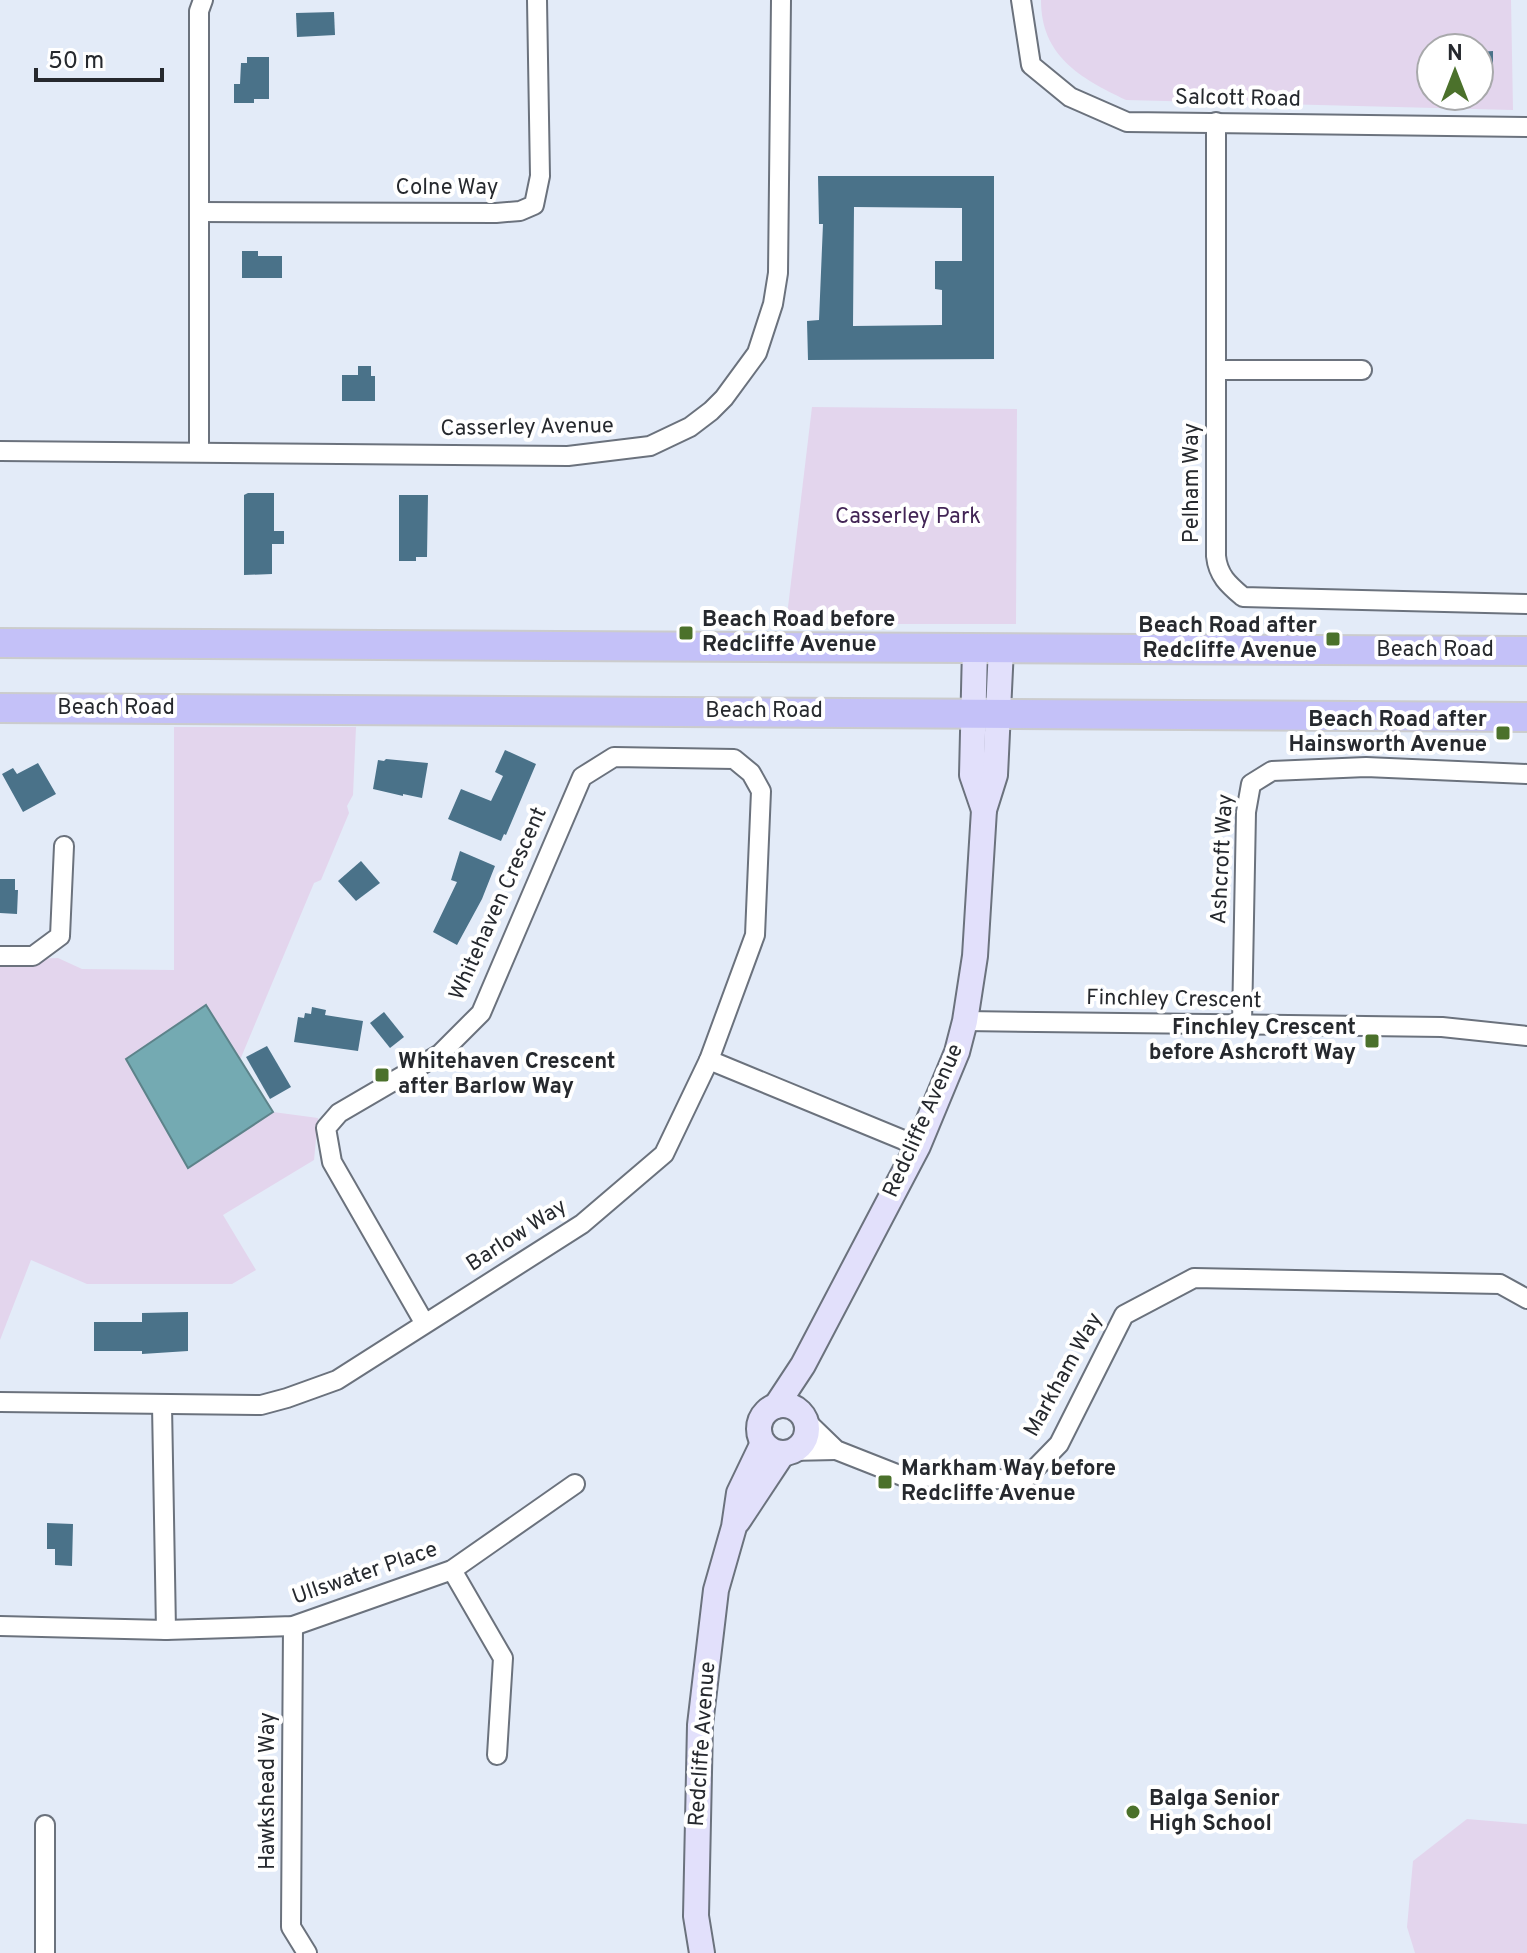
<svg xmlns="http://www.w3.org/2000/svg" width="1527" height="1953" font-family="Overpass,sans-serif">
	<style>
		.green { fill: #e3d5ed; fill-rule: evenodd }
		.water { fill: #74aab2; stroke: #5d838a; stroke-width: 2 }
		.building { fill: #4a7289; fill-rule: evenodd }
		.lines { fill: none; stroke-linecap: round; stroke-linejoin: round }
		.street-casing { stroke: #6b727d; stroke-width: 22 }
		.secondary-casing { stroke: #6b727d; stroke-width: 28 }
		.primary-casing { stroke: #cbcccd; stroke-width: 32 }
		.street { stroke: #fff; stroke-width: 18 }
		.secondary { stroke: #e2e0fb; stroke-width: 24 }
		.primary { stroke: #c4c1f8; stroke-width: 28 }
		.poi-dot { fill: #4b712b; stroke: #fff; stroke-width: 3 }
		.labels { text-anchor: middle; dominant-baseline: central; stroke-width: 8; stroke-linejoin: round; paint-order: stroke }
		.street-label { font-size: 22px; fill: #26292e; stroke: #fff }
		.park-label { font-size: 22px; fill: #422555; stroke: #fff }
		.poi-label { font-size: 22px; font-weight: bold; fill: #26292e; stroke: #fff; text-anchor: start }
	</style>
	<rect width="100%" height="100%" fill="#e3ebf8"/>
	<!-- green -->
	<g class="green">
		<path d="M1041 0H1511L1513 110 1126 100C1080 78 1041 56 1041 0ZM1431 48H1479V96H1431Z"/>
		<polygon points="812,407 1017,409 1016,624 786,624"/>
		<polygon points="174,727 356,727 353,795 347,806 349,813 321,880 314,883 240,1060 206,1005 188,1167 273,1112 318,1118 314,1160 223,1215 256,1270 232,1284 87,1284 31,1260 0,1340 0,960 58,958 82,969 174,970"/>
		<polygon points="1467,1819 1527,1824 1527,1953 1415,1953 1407,1927 1413,1861"/>
	</g>
	<!-- water -->
	<polygon class="water" points="206,1005 273,1112 188,1168 126,1059"/>
	<!-- building -->
	<g class="building">
		<polygon points="334,12 335,35 297,37 296,13"/>
		<polygon points="1493,51 1493,74 1479,74 1479,52"/>
		<polygon points="247,57 269,57 269,99 254,99 254,103 234,103 234,84 240,84 241,63 247,63"/>
		<path d="M818 176H994V359L808 360 807 321 819 320 823 224H819ZM854 207 962 208V261H935V289L942 290V325L853 326Z"/>
		<polygon points="242,251 258,251 258,256 282,256 282,278 242,278"/>
		<polygon points="358,366 371,366 371,376 375,376 375,401 342,401 342,375 358,375"/>
		<polygon points="248,493 274,493 274,531 284,531 284,544 272,544 272,574 244,575 244,495"/>
		<polygon points="399,495 428,495 427,557 416,557 416,561 399,561"/>
		<polygon points="505,750 536,764 506,835 504,834 501,841 448,819 461,789 491,801 503,776 495,772"/>
		<polygon points="386,759 428,763 422,798 403,794 403,796 373,789 378,760 384,761"/>
		<polygon points="38,763 56,794 23,812 2,774 13,768 17,774"/>
		<polygon points="460,851 495,866 482,899 457,945 433,932 457,882 451,880"/>
		<polygon points="361,861 380,883 356,901 338,881"/>
		<polygon points="0,879 15,879 15,890 18,890 17,914 0,913"/>
		<polygon points="312,1007 326,1010 325,1015 363,1021 358,1051 294,1042 298,1017 304,1018 305,1013 311,1014"/>
		<polygon points="384,1012 404,1037 390,1048 370,1023"/>
		<polygon points="267,1046 291,1087 270,1099 246,1057"/>
		<polygon points="188,1312 188,1351 142,1354 142,1351 94,1351 94,1322 142,1322 142,1313"/>
		<polygon points="47,1523 73,1524 72,1566 55,1565 55,1549 47,1549"/>
	</g>
	<g class="lines">
		<defs>
			<g id="street">
				<polyline points="1021,0 1031,65 1070,97 1127,122 1527,127"/>
				<path d="M1216 122V556C1218 576 1229 585 1243 597L1527 604"/>
				<polyline points="200,212 496,213 520,211 534,205 540,176 537,0"/>
				<polyline points="1216,370 1362,370"/>
				<polyline points="0,451 568,456 650,446 690,427 711,411 724,398 757,353 773,304 778,273 781,0"/>
				<polyline points="199,452 199,11 203,0"/>
				<polyline points="0,956 33,956 60,936 64,846"/>
				<polyline points="965,1021 1442,1027 1527,1036"/>
				<polyline points="1242,1024 1246,812 1251,784 1272,771 1366,767 1527,774"/>
				<polyline points="709,1060 918,1146"/>
				<polyline points="0,1402 261,1405 287,1398 337,1380 582,1224 664,1154 709,1060 755,935 761,791 751,773 734,759 614,757 582,777 481,1013 440,1054 339,1113 326,1128 332,1162 425,1324"/>
				<polyline points="162,1405 166,1630"/>
				<polyline points="806,1421 836,1450 902,1476 1024,1480 1059,1444 1124,1315 1194,1278 1500,1284 1527,1299"/>
				<polyline points="790,1451 836,1450"/>
				<polyline points="452,1570 503,1658 497,1755"/>
				<polyline points="0,1626 166,1630 293,1626 452,1570 575,1484"/>
				<polyline points="293,1626 291,1927 307,1953"/>
				<polyline points="45,1825 45,1953"/>
			</g>
			<g id="secondary">
				<polyline points="975,648 972,775 984,810"/>
				<circle cx="783" cy="1429" r="24"/>
				<polyline points="776,1406 803,1365 918,1146 957,1052 965,1021 975,956 984,810 995,775 1001,648"/>
				<polyline points="738,1521 783,1453"/>
				<polyline points="702,1953 696,1916 700,1725 716,1590 734,1527 739,1493 763,1443"/>
			</g>
			<g id="primary">
				<polyline points="0,643 1527,651"/>
				<polyline points="0,708 1527,717"/>
			</g>
		</defs>
		<!-- street casing -->
		<use href="#street" class="street-casing"/>
		<!-- secondary casing -->
		<use href="#secondary" class="secondary-casing"/>
		<!-- primary casing -->
		<use href="#primary" class="primary-casing"/>
		<!-- street -->
		<use href="#street" class="street"/>
		<!-- secondary -->
		<use href="#secondary" class="secondary"/>
		<!-- primary -->
		<use href="#primary" class="primary"/>
	</g>
	<!-- markers -->
	<g class="poi-dot">
		<rect x="678" y="625" width="16" height="16" rx="4"/>
		<rect x="1325" y="631" width="16" height="16" rx="4"/>
		<rect x="1495" y="725" width="16" height="16" rx="4"/>
		<rect x="1364" y="1033" width="16" height="16" rx="4"/>
		<rect x="374" y="1067" width="16" height="16" rx="4"/>
		<rect x="877" y="1474" width="16" height="16" rx="4"/>
		<circle cx="1133" cy="1812" r="8"/>
	</g>
	<g class="labels">
		<!-- street labels -->
		<g class="street-label">
			<text transform="translate(1238 99) rotate(1)">Salcott Road</text>
			<text x="447" y="188">Colne Way</text>
			<text transform="translate(527 428) rotate(-1)">Casserley Avenue</text>
			<text transform="translate(1192 483) rotate(-90)">Pelham Way</text>
			<text x="1435" y="650">Beach Road</text>
			<text x="116" y="708">Beach Road</text>
			<text x="764" y="711">Beach Road</text>
			<text transform="translate(1223 859) rotate(-87)">Ashcroft Way</text>
			<text transform="translate(499 904) rotate(-66)">Whitehaven Crescent</text>
			<text transform="translate(1174 1000) rotate(1)">Finchley Crescent</text>
			<text transform="translate(924 1121) rotate(-66)">Redcliffe Avenue</text>
			<text transform="translate(517 1236) rotate(-33)">Barlow Way</text>
			<text transform="translate(1064 1375) rotate(-61)">Markham Way</text>
			<text transform="translate(365 1574) rotate(-19)">Ullswater Place</text>
			<text transform="translate(703 1744) rotate(-86)">Redcliffe Avenue</text>
			<text transform="translate(268 1791) rotate(-90)">Hawkshead Way</text>
		</g>
		<!-- park labels -->
		<g class="park-label">
			<text x="908" y="517">Casserley Park</text>
		</g>
		<!-- poi labels -->
		<g class="poi-label">
			<text x="702" y="620">Beach Road before<tspan x="702" dy="25">Redcliffe Avenue</tspan></text>
			<text x="1317" y="626" text-anchor="end">Beach Road after<tspan x="1317" dy="25">Redcliffe Avenue</tspan></text>
			<text x="1487" y="720" text-anchor="end">Beach Road after<tspan x="1487" dy="25">Hainsworth Avenue</tspan></text>
			<text x="1356" y="1028" text-anchor="end">Finchley Crescent<tspan x="1356" dy="25">before Ashcroft Way</tspan></text>
			<text x="398" y="1062">Whitehaven Crescent<tspan x="398" dy="25">after Barlow Way</tspan></text>
			<text x="901" y="1469">Markham Way before<tspan x="901" dy="25">Redcliffe Avenue</tspan></text>
			<text x="1149" y="1799">Balga Senior<tspan x="1149" dy="25">High School</tspan></text>
		</g>
	</g>
	<!-- north arrow -->
	<g transform="translate(1455 72)"><circle r="38" fill="#ffffff" stroke="#a8a9ab" stroke-width="2"/>
	<path d="M0-6L14 30L0 20L-14 30Z" fill="#4b712b"/>
	<text y="-12" font-size="22" font-weight="bold" text-anchor="middle" fill="#26292e">N</text>
	</g>
	<!-- scale -->
	<path d="M36 68v12h126v-12" fill="none" stroke="#26292e" stroke-width="4"/>
	<text x="48" y="68" font-size="24" fill="#26292e" stroke="#ffffff" stroke-width="6" paint-order="stroke">50 m</text>
</svg>
